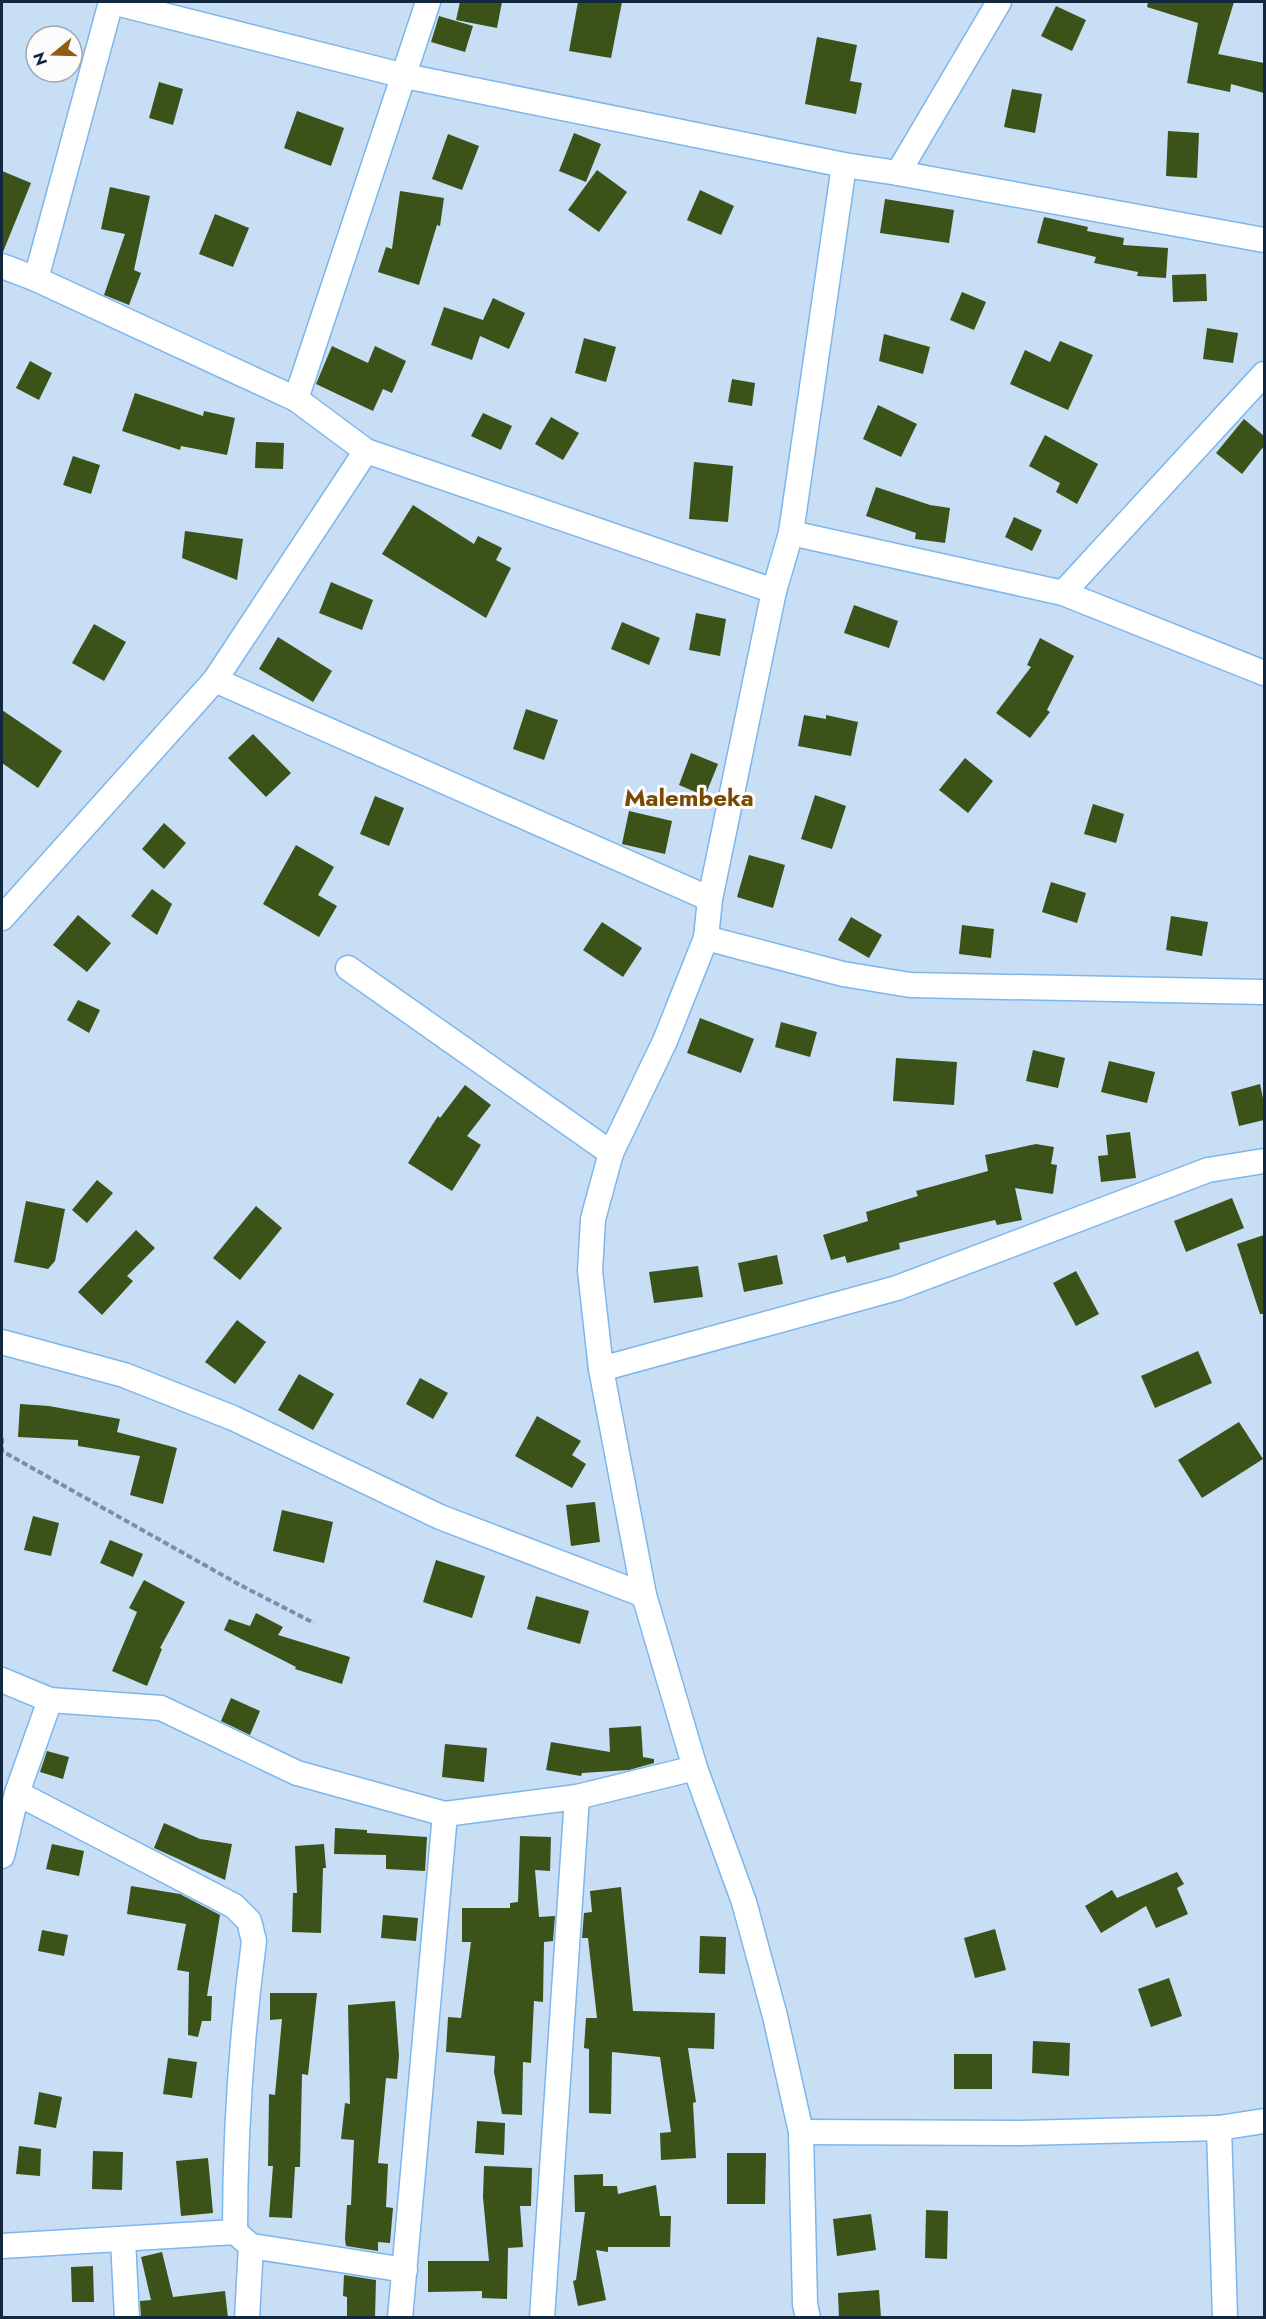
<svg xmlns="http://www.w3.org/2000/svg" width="1266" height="2319" font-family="Jost,sans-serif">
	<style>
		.building { fill: #3b5219 }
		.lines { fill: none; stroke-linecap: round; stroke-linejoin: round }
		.street-casing { stroke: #7db6ed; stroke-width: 27 }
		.path { stroke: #7990a7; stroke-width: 4; stroke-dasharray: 6 3; stroke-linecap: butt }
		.street { stroke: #fff; stroke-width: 24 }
		.labels { text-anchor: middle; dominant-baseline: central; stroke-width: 6; stroke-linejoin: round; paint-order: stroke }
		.district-label { font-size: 24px; font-weight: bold; fill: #7a4900; stroke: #fcfcfc }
	</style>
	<rect width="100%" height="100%" fill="#c7def5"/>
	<!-- building -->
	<g class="building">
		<polygon points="460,2 502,2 497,28 456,20"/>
		<polygon points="578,2 622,2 611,58 569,51"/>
		<polygon points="1148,2 1234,2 1218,54 1264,63 1264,93 1231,84 1230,92 1187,83 1198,23 1147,7"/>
		<polygon points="1056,6 1086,20 1072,51 1041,36"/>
		<polygon points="439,16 473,26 465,52 431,42"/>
		<polygon points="817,37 857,45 850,81 862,83 856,114 805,104"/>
		<polygon points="159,82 183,89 173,125 149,118"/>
		<polygon points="1012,89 1042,94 1035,133 1004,127"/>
		<polygon points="297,111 344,128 331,166 284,148"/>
		<polygon points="1168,131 1199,133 1197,178 1166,176"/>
		<polygon points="574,133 601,144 586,182 559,171"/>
		<polygon points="448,134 479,146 462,190 432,179"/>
		<polygon points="597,170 627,192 599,232 568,210"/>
		<polygon points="2,171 31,183 3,252 2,252"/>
		<polygon points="110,187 150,196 134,270 141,273 129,305 104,295 125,234 101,229"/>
		<polygon points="700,190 734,206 721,235 687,220"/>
		<polygon points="400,191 444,198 440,226 437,225 419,285 378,272 386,247 392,249"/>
		<polygon points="885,199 954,210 949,243 880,233"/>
		<polygon points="215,214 249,228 233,267 199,254"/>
		<polygon points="1044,217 1088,227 1087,231 1124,238 1123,245 1168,248 1166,278 1137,276 1138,272 1094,263 1096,257 1037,243"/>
		<polygon points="1206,274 1207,301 1173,302 1172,275"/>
		<polygon points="962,292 986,302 974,330 950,320"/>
		<polygon points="493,298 525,313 509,349 480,336 472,360 431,345 444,307 483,320"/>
		<polygon points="1207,328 1238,333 1233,363 1203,359"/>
		<polygon points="884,334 930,347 923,374 879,361"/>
		<polygon points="584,338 616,347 606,382 575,373"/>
		<polygon points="1060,341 1093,355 1068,410 1010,384 1025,350 1050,362"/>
		<polygon points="332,346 368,363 375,346 406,361 392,393 383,389 373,411 316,384"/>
		<polygon points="30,361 52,373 39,400 16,388"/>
		<polygon points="732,379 755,383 752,406 728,402"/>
		<polygon points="135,393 203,416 204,411 235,418 227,455 181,446 180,450 122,431"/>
		<polygon points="878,405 917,424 901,457 863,439"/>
		<polygon points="483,413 512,426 501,450 471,436"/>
		<polygon points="551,417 579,433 563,460 535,444"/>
		<polygon points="1244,419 1264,436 1264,446 1242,474 1216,453"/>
		<polygon points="1045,435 1098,464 1077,504 1056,492 1060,483 1029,466"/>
		<polygon points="256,442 284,443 283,469 255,468"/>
		<polygon points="73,456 100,465 91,494 63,485"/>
		<polygon points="694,462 733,466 728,522 689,519"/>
		<polygon points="876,487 930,505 950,508 945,543 915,539 916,533 866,516"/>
		<polygon points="413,505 474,544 478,536 502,548 496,560 511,568 486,618 382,554"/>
		<polygon points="1014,517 1042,530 1032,551 1005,537"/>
		<polygon points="185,531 243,539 237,580 182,558"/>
		<polygon points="331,582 373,600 362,630 319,613"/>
		<polygon points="854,605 898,621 889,648 844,633"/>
		<polygon points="696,613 726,619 720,656 689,650"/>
		<polygon points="622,622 660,638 649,665 611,649"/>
		<polygon points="94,624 126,642 104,681 72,663"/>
		<polygon points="278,637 332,671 313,702 259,669"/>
		<polygon points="1040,638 1074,656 1047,710 1050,712 1030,738 996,713 1031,667 1027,665"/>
		<polygon points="526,709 558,720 544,760 513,749"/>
		<polygon points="2,710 62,751 38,788 2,763"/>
		<polygon points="804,715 826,719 826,715 858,722 851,756 798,746"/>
		<polygon points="253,734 291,773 266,797 228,758"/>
		<polygon points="691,753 718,764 705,796 679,785"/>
		<polygon points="965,758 993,781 968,813 939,790"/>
		<polygon points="815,795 846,806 832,849 801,839"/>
		<polygon points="375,796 404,808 389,846 360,834"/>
		<polygon points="1093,804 1124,814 1116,843 1084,834"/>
		<polygon points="629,811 672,821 665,854 622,844"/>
		<polygon points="164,823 186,843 164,869 142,849"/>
		<polygon points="296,845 334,867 318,895 337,906 319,937 263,904"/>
		<polygon points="749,855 785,865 773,908 737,897"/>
		<polygon points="1051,882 1086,893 1077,923 1042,912"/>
		<polygon points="152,889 172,904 157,935 131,916"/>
		<polygon points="78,915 111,943 87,972 53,945"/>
		<polygon points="1171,916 1208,922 1202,956 1166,950"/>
		<polygon points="851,917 882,935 869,958 838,940"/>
		<polygon points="602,922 642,948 623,977 583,950"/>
		<polygon points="962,925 994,929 991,958 959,954"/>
		<polygon points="78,1000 100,1010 89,1033 67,1020"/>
		<polygon points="700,1018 754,1039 741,1073 687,1053"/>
		<polygon points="781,1022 817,1032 810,1057 775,1047"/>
		<polygon points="1033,1050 1065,1058 1058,1088 1026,1081"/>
		<polygon points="896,1058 957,1062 954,1105 893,1101"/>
		<polygon points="1109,1061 1155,1072 1147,1103 1101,1092"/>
		<polygon points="1260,1084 1264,1103 1264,1120 1239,1126 1231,1092"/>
		<polygon points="465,1085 491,1105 467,1136 481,1145 452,1191 408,1163 438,1116 440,1118"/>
		<polygon points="1130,1132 1136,1178 1101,1182 1098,1156 1108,1155 1106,1135"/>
		<polygon points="1036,1144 1054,1147 1051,1164 1057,1165 1053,1194 1015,1188 1022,1220 997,1225 995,1220 899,1243 900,1249 847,1263 845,1256 831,1260 823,1235 868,1221 866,1212 918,1196 916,1191 988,1171 985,1155"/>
		<polygon points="97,1180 113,1193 87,1223 72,1210"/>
		<polygon points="1232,1198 1244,1228 1186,1252 1174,1221"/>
		<polygon points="26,1201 65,1209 55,1261 48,1269 14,1262"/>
		<polygon points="256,1206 282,1228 240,1280 213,1258"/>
		<polygon points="136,1230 155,1248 127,1276 133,1281 102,1315 78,1292"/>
		<polygon points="1264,1235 1264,1314 1260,1314 1237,1244"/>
		<polygon points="777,1255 783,1284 744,1292 738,1263"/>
		<polygon points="698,1266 703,1297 654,1303 649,1272"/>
		<polygon points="1076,1271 1099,1314 1076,1326 1053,1283"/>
		<polygon points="237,1320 266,1342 235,1384 205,1362"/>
		<polygon points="1198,1351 1212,1383 1155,1408 1141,1376"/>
		<polygon points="299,1374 334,1394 313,1430 278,1410"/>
		<polygon points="420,1378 448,1393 433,1419 406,1404"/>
		<polygon points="20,1404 49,1406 120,1419 117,1432 177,1448 163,1504 130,1495 140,1456 78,1446 78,1440 18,1437"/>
		<polygon points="537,1416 581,1441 572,1455 586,1464 572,1488 515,1456"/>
		<polygon points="1239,1422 1263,1459 1202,1498 1178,1460"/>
		<polygon points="595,1502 600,1542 571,1546 566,1505"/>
		<polygon points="282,1510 333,1522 324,1563 273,1551"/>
		<polygon points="33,1516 59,1523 51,1556 24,1550"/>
		<polygon points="110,1540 143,1554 133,1577 100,1563"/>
		<polygon points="436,1560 485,1576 472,1618 423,1602"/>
		<polygon points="144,1580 185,1602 160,1648 162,1649 147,1686 112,1671 137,1612 129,1608"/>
		<polygon points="536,1596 589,1611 580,1644 527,1629"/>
		<polygon points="256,1613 283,1627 278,1635 350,1657 342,1684 295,1669 296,1667 224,1630 229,1619 250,1626"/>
		<polygon points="231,1698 260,1711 250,1735 221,1721"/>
		<polygon points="641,1726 643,1757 654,1759 654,1763 629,1770 582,1773 581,1776 546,1770 551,1742 610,1752 609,1728"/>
		<polygon points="445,1744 487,1748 484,1782 442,1777"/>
		<polygon points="47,1751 69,1757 63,1779 40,1772"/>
		<polygon points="164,1823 200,1839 232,1844 225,1880 154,1848"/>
		<polygon points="335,1828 367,1830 367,1833 427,1837 425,1871 386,1869 386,1855 334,1854"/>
		<polygon points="520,1836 551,1837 550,1871 535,1870 539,1917 555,1916 553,1941 544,1942 543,2002 534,2001 531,2063 523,2062 522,2115 502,2114 494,2072 495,2056 446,2052 448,2017 461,2018 471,1942 462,1942 462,1908 510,1908 510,1903 518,1902"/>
		<polygon points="52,1844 84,1851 79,1876 46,1869"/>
		<polygon points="324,1844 326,1868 323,1868 321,1933 292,1932 293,1893 297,1893 295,1846"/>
		<polygon points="1177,1872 1184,1884 1177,1888 1188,1914 1156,1928 1146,1906 1101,1933 1085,1906 1112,1890 1117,1898"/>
		<polygon points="131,1886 180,1894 220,1915 207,1996 212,1996 211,2021 202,2021 198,2037 188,2035 189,1972 177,1970 186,1924 127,1914"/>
		<polygon points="621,1887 633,2011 715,2013 714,2049 688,2048 696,2102 693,2103 696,2158 661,2160 660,2133 671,2132 660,2057 612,2052 611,2114 589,2113 589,2049 584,2048 586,2018 597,2018 588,1938 582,1938 584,1913 592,1912 590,1891"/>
		<polygon points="383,1915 418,1918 416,1941 381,1938"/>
		<polygon points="995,1929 1006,1970 975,1978 964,1938"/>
		<polygon points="42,1930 68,1935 64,1956 38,1951"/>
		<polygon points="700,1936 726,1937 725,1974 699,1973"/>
		<polygon points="1169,1978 1182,2016 1151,2027 1138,1989"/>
		<polygon points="270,1993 317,1993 308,2075 302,2074 300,2167 295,2167 292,2218 269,2217 273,2166 268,2166 269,2094 275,2095 282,2019 270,2020"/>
		<polygon points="395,2001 399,2056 397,2079 386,2078 378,2163 388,2164 386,2207 393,2208 390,2243 378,2242 378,2251 346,2246 345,2239 347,2205 351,2205 354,2140 341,2139 345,2103 350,2104 348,2005"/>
		<polygon points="1033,2041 1070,2043 1069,2076 1032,2073"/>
		<rect x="954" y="2054" width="38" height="35"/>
		<polygon points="168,2058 197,2062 192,2098 163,2094"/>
		<polygon points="39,2092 62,2097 56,2128 34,2124"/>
		<polygon points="477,2121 505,2123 504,2155 475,2153"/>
		<polygon points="19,2146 41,2149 40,2176 16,2174"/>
		<polygon points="93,2151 123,2152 122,2190 92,2189"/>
		<polygon points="727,2153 766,2153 765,2204 727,2204"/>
		<polygon points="208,2158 213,2213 181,2216 176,2161"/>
		<polygon points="484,2166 532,2168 531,2206 520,2206 523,2247 508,2248 507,2299 482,2298 482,2291 428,2292 428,2261 489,2261 483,2197"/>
		<polygon points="603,2174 603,2186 617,2186 618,2194 656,2185 660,2216 671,2216 670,2247 608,2247 608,2252 596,2250 606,2300 578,2306 573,2281 576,2280 585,2212 575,2212 574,2175"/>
		<polygon points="926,2210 948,2211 947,2259 925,2258"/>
		<polygon points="871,2214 876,2250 837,2256 833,2219"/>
		<polygon points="162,2252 173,2297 225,2291 228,2318 141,2318 140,2301 151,2300 141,2257"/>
		<polygon points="93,2266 94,2302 72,2302 71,2267"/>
		<polygon points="344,2275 376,2280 375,2318 347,2318 347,2297 343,2296"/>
		<polygon points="879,2290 881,2318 839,2318 838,2293"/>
	</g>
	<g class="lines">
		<defs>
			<g id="street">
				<polyline points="112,2 405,76 844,165 898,173 1264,240"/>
				<polyline points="898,173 999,2"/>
				<polyline points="2,266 36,279 296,399 366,451 774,591"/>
				<polyline points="36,279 111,2"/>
				<polyline points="296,399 428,2"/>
				<polyline points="791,533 1063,593 1264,673"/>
				<polyline points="1063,593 1264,374"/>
				<polyline points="215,680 710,899"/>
				<polyline points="2,918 215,680 366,451"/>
				<polyline points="706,938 843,974 910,985 1264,992"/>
				<polyline points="348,968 611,1153"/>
				<polyline points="2,1342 124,1375 233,1418 440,1517 644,1595"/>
				<polyline points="601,1369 897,1288 1208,1170 1264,1161"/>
				<polyline points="2,1680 50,1700 161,1708 297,1773 445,1814 577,1797 695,1768"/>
				<path d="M17 1793 234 1906 249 1921 254 1941C241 2039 235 2133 235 2232"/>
				<polyline points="2,1856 17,1793 50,1700"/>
				<polyline points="1219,2128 1225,2318"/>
				<polyline points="801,2132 1022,2133 1219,2128 1264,2121"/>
				<polyline points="123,2240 127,2318"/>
				<polyline points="2,2246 235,2232 251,2246 405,2270"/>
				<polyline points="247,2318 251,2246"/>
				<polyline points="400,2318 445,1814"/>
				<polyline points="542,2318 577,1797"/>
				<polyline points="808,2318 805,2304 801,2132 775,2016 744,1902 695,1768 644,1595 601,1369 590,1271 593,1219 611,1153 665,1041 706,938 710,899 774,591 791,533 844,165"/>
			</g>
		</defs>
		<!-- street casing -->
		<use href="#street" class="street-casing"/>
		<!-- path -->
		<polyline class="path" points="2,1438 2,1451 240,1585 314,1623"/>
		<!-- street -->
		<use href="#street" class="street"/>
	</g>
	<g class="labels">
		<!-- district labels -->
		<g class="district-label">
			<text x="689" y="797">Malembeka</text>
		</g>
	</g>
	<!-- border -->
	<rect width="1266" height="2319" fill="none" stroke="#11283e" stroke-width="6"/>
	<!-- north arrow -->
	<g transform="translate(54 54) rotate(251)"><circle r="28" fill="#fcfcfc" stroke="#9ea7b0" stroke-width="1.5"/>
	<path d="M0-4.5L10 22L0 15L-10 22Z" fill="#915b10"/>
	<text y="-9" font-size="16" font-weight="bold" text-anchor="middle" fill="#11283e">N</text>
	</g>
</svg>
